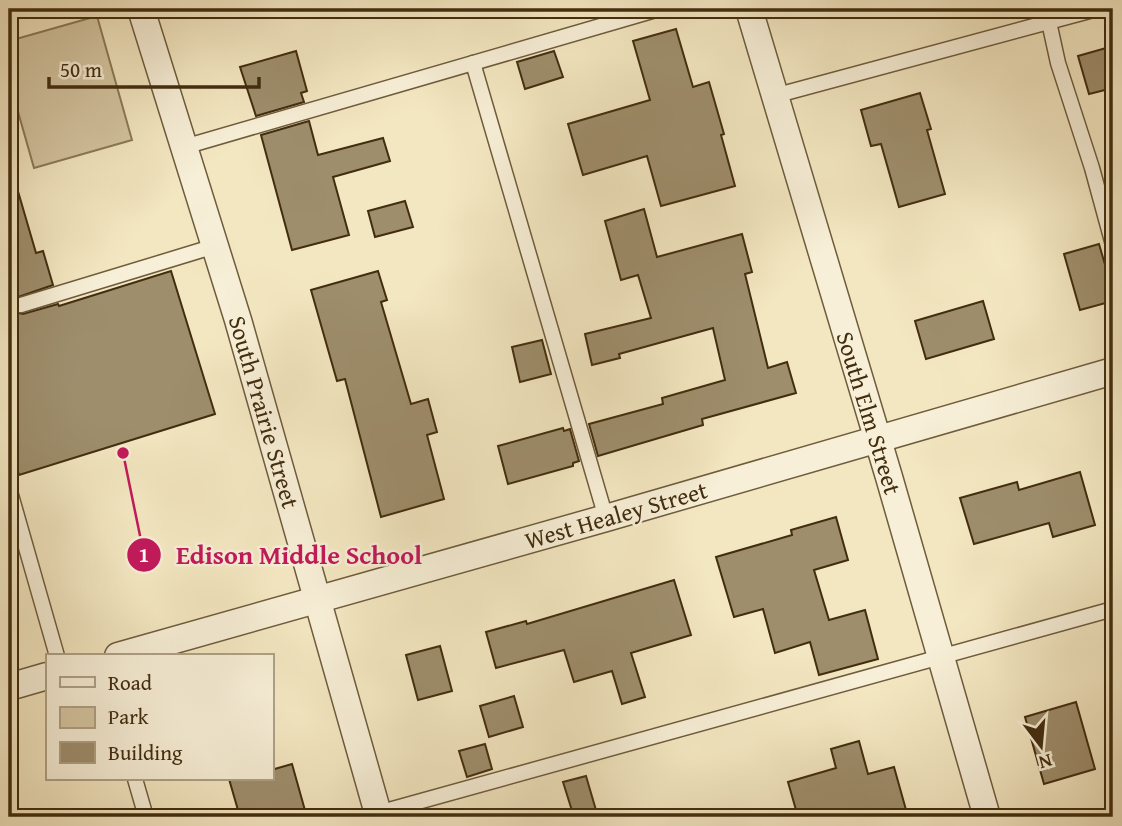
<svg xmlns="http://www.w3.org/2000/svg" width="1122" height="826" font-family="'Gentium Book Plus',serif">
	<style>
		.green { fill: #d5c7a3; stroke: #8c7a59; stroke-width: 2 }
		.building { fill: #9e8e6c; stroke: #422d0f; stroke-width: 2 }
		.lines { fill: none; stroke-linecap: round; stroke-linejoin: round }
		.service-casing { stroke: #6e5c3c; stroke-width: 17 }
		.minor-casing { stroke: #6e5c3c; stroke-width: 29 }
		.service { stroke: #f7efd7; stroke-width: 14 }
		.minor { stroke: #f7efd7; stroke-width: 26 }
		.labels { text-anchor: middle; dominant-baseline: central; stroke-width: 5; stroke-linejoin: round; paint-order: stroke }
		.street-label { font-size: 24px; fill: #422d0f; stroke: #f7efd7 }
		.leader { fill: none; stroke: #c2185b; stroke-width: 2.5 }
		.callout-dot { fill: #c2185b; stroke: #f7efd7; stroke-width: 2.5 }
		.mark-label { font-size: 21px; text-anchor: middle; font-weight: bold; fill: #fff }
		.callout-label { font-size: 26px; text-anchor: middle; font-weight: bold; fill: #c2185b; stroke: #f7efd7; stroke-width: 5; stroke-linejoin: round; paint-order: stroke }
	</style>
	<rect width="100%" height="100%" fill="#f3e7c1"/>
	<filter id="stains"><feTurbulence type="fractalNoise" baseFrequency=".00286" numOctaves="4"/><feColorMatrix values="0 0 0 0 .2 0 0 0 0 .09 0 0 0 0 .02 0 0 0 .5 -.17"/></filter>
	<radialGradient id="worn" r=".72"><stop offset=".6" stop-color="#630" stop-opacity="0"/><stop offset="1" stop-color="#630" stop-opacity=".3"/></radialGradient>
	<!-- green -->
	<polygon class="green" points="97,16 132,140 34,168 9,80 9,41"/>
	<!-- building -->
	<g class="building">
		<polygon points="676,29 693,87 709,82 724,134 721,135 735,186 661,206 647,156 583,175 568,124 650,100 633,41"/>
		<polygon points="1113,46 1113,88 1089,94 1078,56"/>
		<polygon points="296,51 307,91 301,93 304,102 256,116 240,67"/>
		<polygon points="554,51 563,77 525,89 517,62"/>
		<polygon points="920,93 931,129 927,130 945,194 899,207 881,144 871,146 861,110"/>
		<polygon points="309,121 318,155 383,138 390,161 333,177 349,235 292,250 261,135"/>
		<polygon points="15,181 36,253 43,251 53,285 15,298 12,304 14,312 23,314 58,304 59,306 171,271 215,414 19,475 9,442 9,182"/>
		<polygon points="405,201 413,227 375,237 368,211"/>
		<polygon points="644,209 657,257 742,234 752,272 745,274 768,368 787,362 796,393 702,419 703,425 598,456 589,424 663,404 662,398 725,380 713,328 619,354 620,358 592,365 585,334 651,318 638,275 621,280 605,221"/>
		<polygon points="1099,244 1113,292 1113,301 1080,310 1064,254"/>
		<polygon points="378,271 387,300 381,302 411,404 428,399 437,432 427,435 444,499 381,517 345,379 337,381 311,290"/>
		<polygon points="983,301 994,339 926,359 915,321"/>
		<polygon points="542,340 551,374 520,382 512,347"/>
		<polygon points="563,428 564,431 570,429 579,461 573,463 573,466 508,484 498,446"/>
		<polygon points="1080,472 1095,525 1053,537 1049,523 974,544 960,498 1017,482 1019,490"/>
		<polygon points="836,517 848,560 814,570 829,620 865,610 878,659 819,675 810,642 775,653 763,609 734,617 716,557 792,535 791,530"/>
		<polygon points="674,580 691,635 631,653 645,697 622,704 612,671 574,682 564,650 496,668 486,632 526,621 527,624"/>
		<polygon points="440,646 452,691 418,700 406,655"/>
		<polygon points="514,696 523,727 489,737 480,706"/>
		<polygon points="1076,702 1095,769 1044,784 1025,717"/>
		<polygon points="859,741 868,774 894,767 908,817 798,817 788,782 836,768 831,749"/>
		<polygon points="485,744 492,769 467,777 459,751"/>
		<polygon points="292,764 306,814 293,817 240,817 229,779 271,779 271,770"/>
		<polygon points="586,776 598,817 574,817 563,782"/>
	</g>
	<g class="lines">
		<defs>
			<g id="service">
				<polyline points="1049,22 1058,63 1092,168 1113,245"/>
				<polyline points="473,63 606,518"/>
				<polyline points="774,96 1097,9"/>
				<polyline points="184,147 659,9"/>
				<polyline points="21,305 215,246"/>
				<polyline points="9,488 57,656"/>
				<polyline points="135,779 146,817"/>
				<polyline points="378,813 1113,609"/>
			</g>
			<g id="minor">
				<polyline points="141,9 238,320 379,817"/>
				<polyline points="749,9 889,477 987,817"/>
				<polyline points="118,656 606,518 1113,371"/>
				<polyline points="9,687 47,676"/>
			</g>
		</defs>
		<!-- service casing -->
		<use href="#service" class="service-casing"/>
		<!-- minor casing -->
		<use href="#minor" class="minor-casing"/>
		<!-- service -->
		<use href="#service" class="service"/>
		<!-- minor -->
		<use href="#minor" class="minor"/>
	</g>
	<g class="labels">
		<!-- street labels -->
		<g class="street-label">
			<text transform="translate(264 412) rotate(74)">South Prairie Street</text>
			<text transform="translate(869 413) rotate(73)">South Elm Street</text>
			<text transform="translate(616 515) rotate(-16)">West Healey Street</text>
		</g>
	</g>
	<!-- callouts -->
	<path class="leader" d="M123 453L144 555"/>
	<g class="callout-dot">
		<circle cx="123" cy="453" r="7"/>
		<circle cx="144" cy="555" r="18"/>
	</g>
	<g class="mark-label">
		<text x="144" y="562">1</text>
	</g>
	<g class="callout-label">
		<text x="299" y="564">Edison Middle School</text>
	</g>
	<!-- margin -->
	<rect width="1122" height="826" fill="none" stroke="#f3e7c1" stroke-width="35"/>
	<rect x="10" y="10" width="1101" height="805" fill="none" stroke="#422d0f" stroke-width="3.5"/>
	<rect x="18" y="18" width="1087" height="791" fill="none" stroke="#422d0f" stroke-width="2"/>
	<!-- legend -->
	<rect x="46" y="654" width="228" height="126" fill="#f7efd7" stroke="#afa187" stroke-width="2"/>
	<rect x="60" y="677" width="35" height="10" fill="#f7efd7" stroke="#afa187" stroke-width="2"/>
	<text x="108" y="690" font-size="21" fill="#422d0f">Road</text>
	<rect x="60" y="707" width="35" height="21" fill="#d5c7a3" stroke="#afa187" stroke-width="2"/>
	<text x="108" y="724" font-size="21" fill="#422d0f">Park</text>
	<rect x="60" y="742" width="35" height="21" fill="#9e8e6c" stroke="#afa187" stroke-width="2"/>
	<text x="108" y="760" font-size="21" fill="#422d0f">Building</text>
	<!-- north arrow -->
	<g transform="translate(1041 746) rotate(164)" stroke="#f7efd7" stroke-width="5" paint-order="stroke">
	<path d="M0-5L12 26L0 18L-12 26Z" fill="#422d0f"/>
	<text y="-10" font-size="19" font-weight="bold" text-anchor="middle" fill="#422d0f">N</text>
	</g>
	<!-- scale -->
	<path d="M49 77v10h210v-10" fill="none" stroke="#422d0f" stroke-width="3.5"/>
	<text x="60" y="77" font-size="21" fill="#422d0f" stroke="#f7efd7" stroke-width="5" paint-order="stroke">50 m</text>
	<rect width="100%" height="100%" filter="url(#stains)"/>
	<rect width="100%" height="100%" fill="url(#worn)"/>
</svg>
